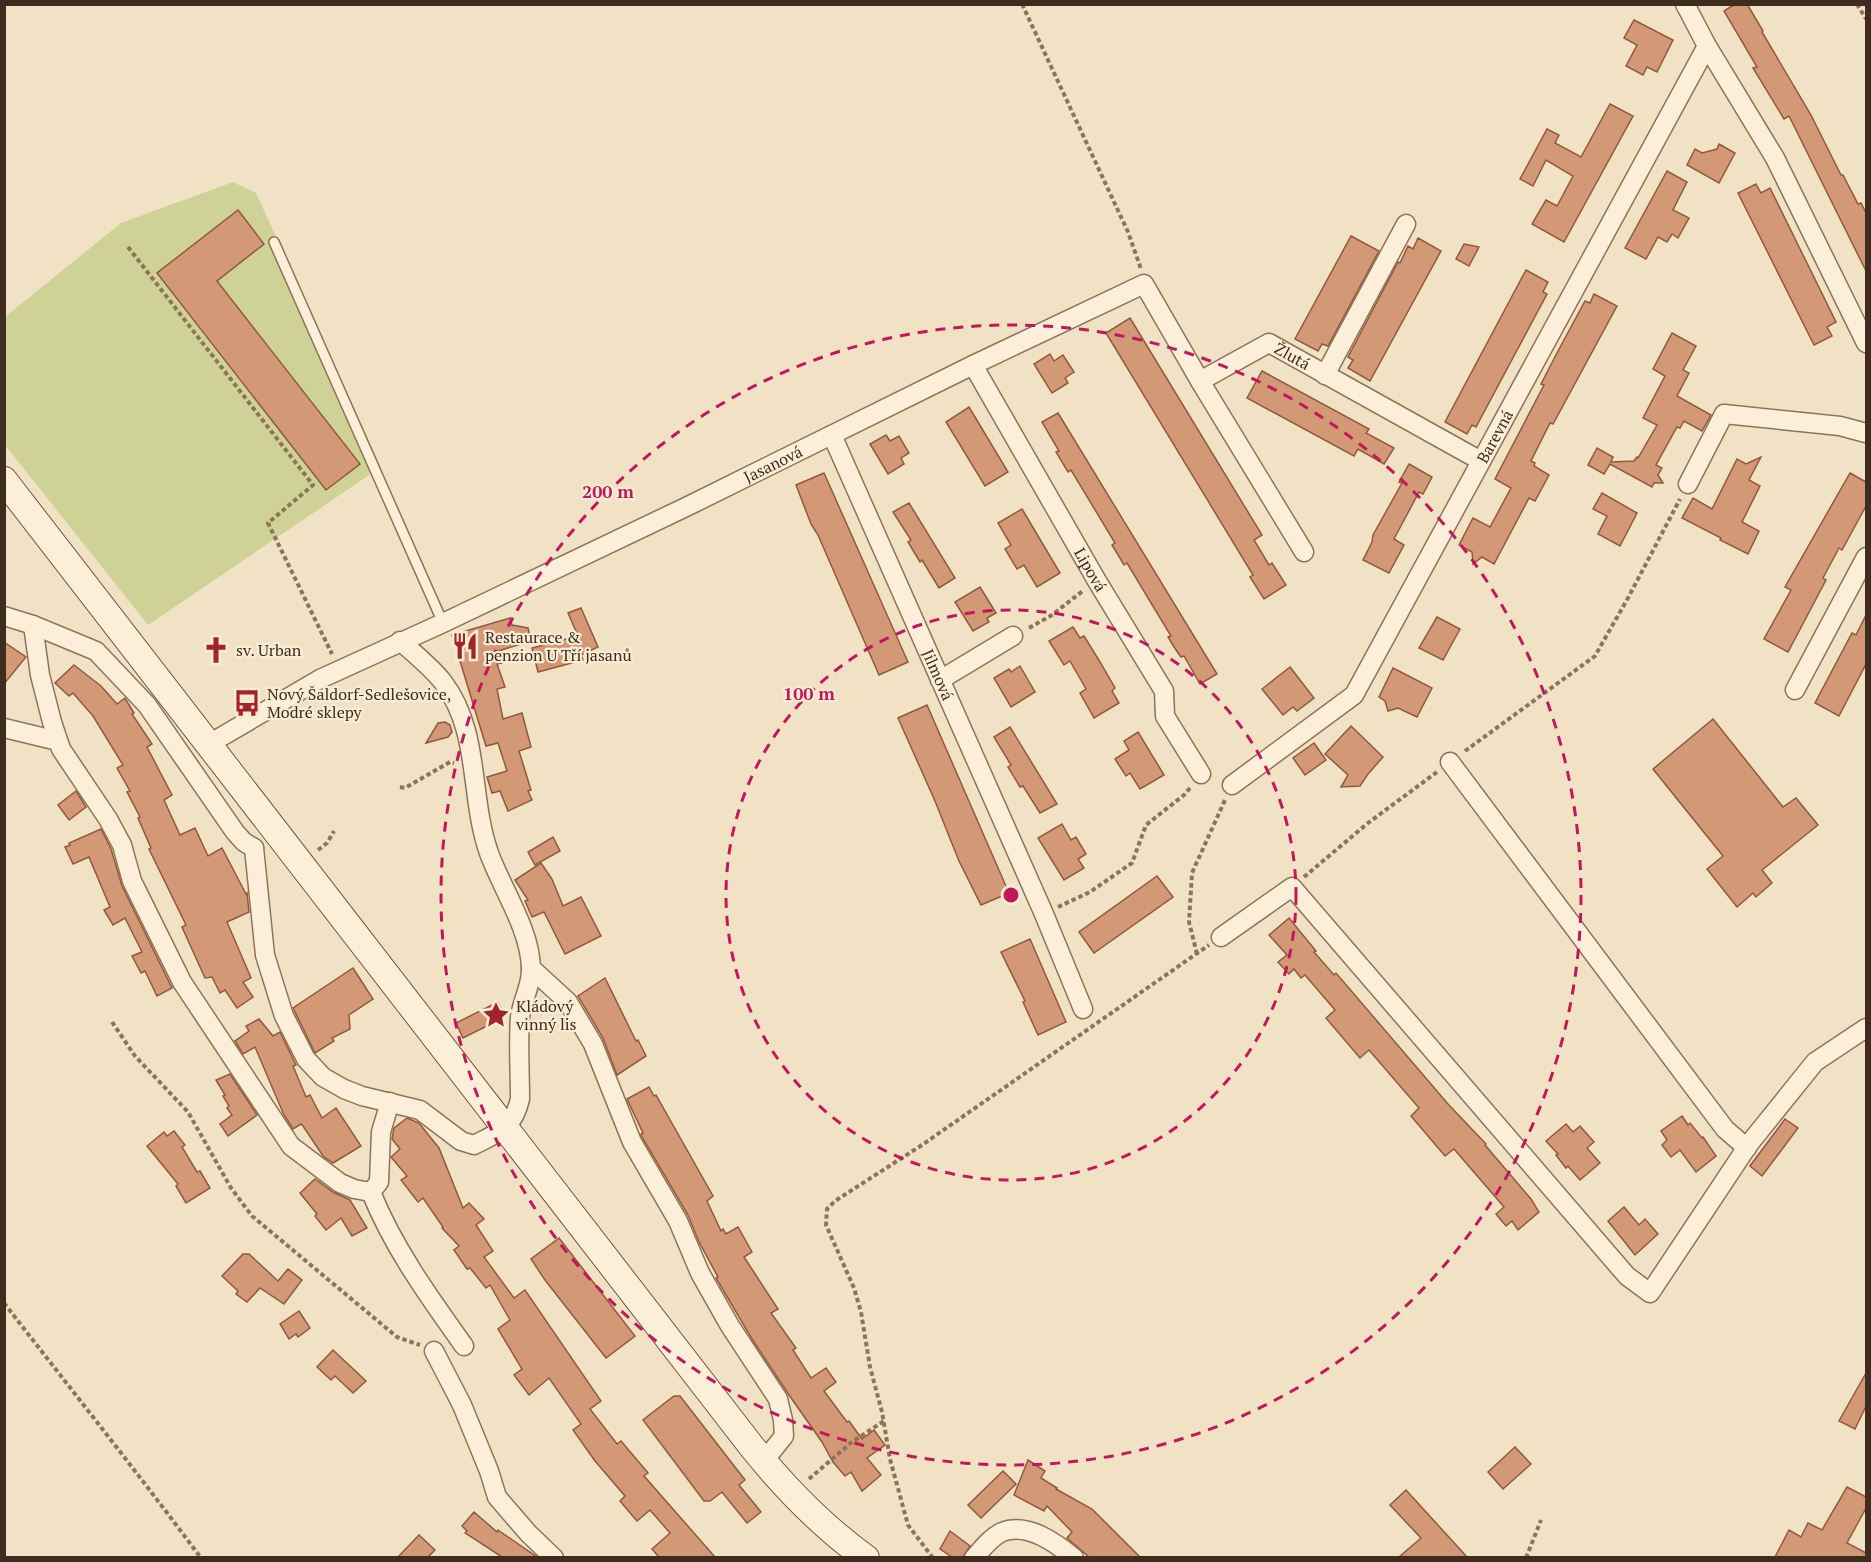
<svg xmlns="http://www.w3.org/2000/svg" width="1871" height="1562" font-family="'PT Serif',serif">
	<style>
		.green { fill: #ced297 }
		.building { fill: #d39977; stroke: #90593c; stroke-width: 1.5 }
		.lines { fill: none; stroke-linecap: round; stroke-linejoin: round }
		.lane-casing { stroke: #8f7359; stroke-width: 12 }
		.street-casing { stroke: #8f7359; stroke-width: 21 }
		.secondary-casing { stroke: #71543c; stroke-width: 28 }
		.path { stroke: #8f7359; stroke-width: 4; stroke-dasharray: 4.5 3; stroke-linecap: butt }
		.lane { stroke: #fcefd9; stroke-width: 9 }
		.street { stroke: #fcefd9; stroke-width: 18 }
		.secondary { stroke: #fcefd9; stroke-width: 26 }
		.ring { fill: none; stroke: #c2185b; stroke-width: 3; stroke-dasharray: 10 8 }
		.labels { text-anchor: middle; dominant-baseline: central; stroke-width: 4.5; stroke-linejoin: round; paint-order: stroke }
		.street-label { font-size: 16px; fill: #3e2c1e; stroke: #f9ecd5 }
		.poi-label { font-size: 16px; fill: #3e2c1e; stroke: #f9ecd5; text-anchor: start }
		.centre { fill: #c2185b; stroke: #f9ecd5; stroke-width: 3 }
		.ring-label { font-size: 18px; text-anchor: middle; font-weight: bold; fill: #c2185b; stroke: #f9ecd5; stroke-width: 4.5; stroke-linejoin: round; paint-order: stroke }
	</style>
	<rect width="100%" height="100%" fill="#f2e2c5"/>
	<!-- green -->
	<polygon class="green" points="233,182 256,193 381,467 148,625 5,445 5,317 121,223"/>
	<!-- building -->
	<g class="building">
		<polygon points="1735,4 1747,4 1763,31 1762,32 1811,115 1841,175 1843,175 1858,204 1861,203 1866,213 1866,271 1789,116 1784,119 1753,68 1757,67 1724,11"/>
		<polygon points="1634,20 1673,40 1657,72 1647,67 1643,75 1626,66 1637,45 1624,38"/>
		<polygon points="1610,104 1633,116 1564,242 1532,224 1546,200 1557,206 1573,176 1546,160 1533,186 1520,179 1547,129 1559,135 1555,143 1581,157"/>
		<polygon points="1719,144 1735,153 1719,183 1687,165 1695,149 1702,153 1717,149"/>
		<polygon points="1667,171 1687,182 1673,210 1689,218 1678,238 1672,234 1667,242 1658,237 1646,259 1625,248"/>
		<polygon points="1756,184 1761,193 1770,188 1836,322 1827,327 1832,336 1814,345 1738,193"/>
		<polygon points="238,210 264,244 217,281 360,464 326,490 157,273"/>
		<polygon points="1351,236 1379,251 1328,346 1322,344 1318,351 1295,339"/>
		<polygon points="1418,238 1441,251 1370,381 1348,368 1353,360 1348,357 1398,262 1400,263 1408,246 1413,249"/>
		<polygon points="1464,244 1479,247 1469,266 1456,259"/>
		<polygon points="1526,270 1548,282 1543,292 1547,294 1476,427 1472,425 1467,434 1445,422"/>
		<polygon points="1594,294 1617,306 1553,424 1550,423 1531,461 1535,463 1534,466 1549,475 1535,501 1529,498 1494,564 1482,557 1473,564 1472,552 1459,545 1473,518 1490,527 1511,488 1495,479 1544,385 1541,384 1558,351 1585,301 1590,303"/>
		<polygon points="1130,318 1262,535 1254,540 1269,565 1272,563 1286,585 1264,599 1250,577 1253,575 1106,333"/>
		<polygon points="1672,333 1696,346 1683,370 1689,373 1677,396 1711,415 1702,431 1684,421 1680,428 1677,427 1656,465 1662,468 1658,475 1663,483 1654,483 1652,487 1610,464 1604,474 1588,465 1597,448 1613,457 1611,462 1634,461 1637,457 1638,458 1657,425 1643,418 1665,376 1653,369"/>
		<polygon points="1050,354 1054,361 1063,355 1074,372 1065,378 1068,383 1052,393 1034,364"/>
		<polygon points="1262,371 1369,429 1366,433 1394,448 1384,464 1358,449 1354,456 1247,398"/>
		<polygon points="969,407 1008,472 985,486 946,422"/>
		<polygon points="1058,413 1217,674 1200,684 1184,656 1181,657 1174,647 1168,637 1171,636 1127,563 1124,565 1112,545 1115,543 1071,470 1068,472 1056,452 1059,451 1042,422"/>
		<polygon points="886,435 890,441 899,436 909,453 901,458 904,464 888,474 870,444"/>
		<polygon points="1761,457 1749,480 1760,486 1742,522 1759,531 1748,554 1720,540 1721,538 1682,518 1693,498 1712,509 1737,459 1746,464"/>
		<polygon points="1409,464 1432,477 1423,494 1419,492 1394,539 1404,545 1389,573 1363,560 1372,542 1373,535 1402,483 1399,482"/>
		<polygon points="824,473 908,662 879,675 818,535 811,524 796,485"/>
		<polygon points="1850,473 1866,482 1866,506 1842,550 1839,548 1823,578 1826,580 1788,652 1764,639 1791,590 1785,587"/>
		<polygon points="1602,493 1637,513 1620,546 1598,534 1607,516 1593,509"/>
		<polygon points="909,503 955,578 939,588 922,560 920,562 908,542 911,540 893,512"/>
		<polygon points="1022,509 1060,573 1037,587 1024,565 1017,569 1005,549 1011,545 998,523"/>
		<polygon points="980,587 996,613 987,618 989,622 973,631 955,602"/>
		<polygon points="581,608 598,647 581,655 583,660 538,672 532,648 578,636 568,613"/>
		<polygon points="1866,615 1866,664 1839,716 1815,703 1852,633 1856,635"/>
		<polygon points="1437,617 1460,629 1443,660 1419,648"/>
		<polygon points="510,618 512,625 528,628 531,641 498,651 502,663 497,664 505,687 497,689 503,719 522,713 531,747 519,751 531,790 528,791 532,800 508,811 500,791 492,793 487,777 507,771 498,743 486,746 452,635"/>
		<polygon points="1073,627 1080,638 1084,636 1100,662 1115,688 1112,691 1119,703 1094,718 1080,693 1086,689 1070,661 1064,665 1049,641"/>
		<polygon points="4,642 26,657 4,684"/>
		<polygon points="74,665 101,686 117,704 125,698 134,713 132,714 152,744 147,747 172,795 164,800 180,835 195,828 208,856 222,848 246,894 247,893 249,912 227,922 251,978 243,982 253,997 237,1008 225,990 220,993 212,977 205,978 182,927 186,925 149,849 151,848 138,818 140,817 127,792 130,791 117,768 123,765 93,716 73,693 69,696 55,683"/>
		<polygon points="1020,666 1035,692 1011,707 994,678 1009,669 1011,672"/>
		<polygon points="1290,667 1314,698 1297,711 1293,707 1283,715 1262,689"/>
		<polygon points="1393,668 1432,688 1417,717 1398,708 1388,711 1385,701 1379,697"/>
		<polygon points="927,705 1009,893 981,905 959,861 935,801 898,718"/>
		<polygon points="1713,719 1783,807 1796,798 1818,825 1762,870 1772,883 1756,897 1753,893 1737,907 1707,869 1723,856 1653,769"/>
		<polygon points="445,722 450,725 452,732 448,737 426,743 438,723"/>
		<polygon points="1351,726 1383,757 1368,774 1360,786 1341,787 1348,775 1325,754"/>
		<polygon points="1010,727 1057,804 1040,813 1023,786 1020,787 1008,767 1011,765 994,737"/>
		<polygon points="1138,732 1164,775 1140,789 1130,773 1126,776 1115,759 1129,750 1124,741"/>
		<polygon points="1314,743 1326,760 1305,775 1293,758"/>
		<polygon points="76,791 86,807 69,820 58,805"/>
		<polygon points="1062,824 1071,840 1076,837 1086,854 1078,859 1084,868 1064,880 1038,838"/>
		<polygon points="101,829 111,849 122,886 172,988 157,996 145,971 141,973 132,956 142,952 125,918 113,925 104,910 110,907 89,857 73,864 65,847 70,845 69,843"/>
		<polygon points="553,837 560,851 535,865 528,852"/>
		<polygon points="541,863 552,879 563,906 581,897 601,936 565,954 544,912 532,917 525,901 528,900 515,880"/>
		<polygon points="1157,876 1173,897 1094,953 1079,932"/>
		<polygon points="1289,918 1316,951 1314,952 1334,975 1336,973 1448,1104 1486,1144 1485,1145 1531,1199 1539,1212 1518,1230 1512,1221 1506,1226 1496,1214 1504,1207 1454,1149 1445,1156 1411,1116 1419,1108 1369,1050 1360,1058 1326,1018 1335,1010 1305,975 1301,978 1294,969 1289,974 1278,962 1287,955 1269,935"/>
		<polygon points="1030,939 1066,1022 1038,1035 1023,1002 1025,1001 1001,952"/>
		<polygon points="353,968 373,999 349,1015 350,1029 332,1038 334,1041 315,1053 293,1008"/>
		<polygon points="605,978 636,1041 638,1040 646,1056 617,1075 603,1038 578,996"/>
		<polygon points="498,1002 505,1017 463,1038 456,1023"/>
		<polygon points="259,1019 273,1036 280,1032 296,1065 293,1066 306,1097 310,1095 322,1118 336,1108 361,1146 333,1163 323,1156 303,1126 301,1124 293,1129 284,1115 255,1047 243,1054 235,1041 249,1031 246,1026"/>
		<polygon points="230,1074 257,1115 228,1136 220,1124 232,1115 227,1108 229,1106 223,1096 225,1095 216,1080"/>
		<polygon points="649,1087 654,1096 656,1095 713,1196 707,1201 721,1231 723,1229 726,1234 738,1227 752,1252 744,1257 778,1309 771,1313 796,1348 793,1350 811,1378 826,1368 836,1382 824,1391 847,1422 849,1421 862,1439 874,1430 885,1445 867,1458 881,1475 862,1491 851,1472 845,1476 833,1462 822,1442 789,1395 752,1339 716,1278 718,1277 699,1242 688,1215 642,1137 641,1134 643,1133 627,1099"/>
		<polygon points="1682,1116 1688,1125 1690,1123 1702,1138 1703,1137 1716,1156 1696,1172 1680,1150 1671,1157 1662,1145 1667,1140 1661,1131"/>
		<polygon points="407,1118 419,1123 439,1148 463,1208 469,1203 484,1219 476,1225 493,1251 484,1257 514,1298 525,1290 601,1401 590,1409 617,1444 621,1441 648,1473 644,1476 715,1557 659,1557 652,1549 670,1533 650,1510 637,1521 620,1501 625,1496 595,1461 573,1430 581,1424 549,1378 529,1395 514,1375 522,1369 498,1329 510,1320 490,1285 486,1288 470,1268 467,1269 454,1250 459,1246 442,1228 443,1227 423,1198 418,1202 401,1180 407,1176 391,1157 400,1149 392,1139 394,1128"/>
		<polygon points="1785,1119 1798,1128 1762,1176 1750,1166"/>
		<polygon points="1566,1124 1573,1132 1580,1126 1594,1142 1587,1148 1600,1163 1580,1180 1568,1166 1566,1168 1556,1155 1558,1154 1546,1141"/>
		<polygon points="174,1131 185,1145 182,1147 197,1172 200,1171 210,1188 186,1203 176,1186 178,1184 147,1146 164,1132 167,1136"/>
		<polygon points="315,1179 333,1192 350,1200 367,1228 352,1236 341,1218 326,1230 315,1216 317,1214 300,1193"/>
		<polygon points="1624,1207 1639,1225 1645,1219 1658,1234 1635,1255 1608,1221"/>
		<polygon points="559,1238 635,1336 606,1358 545,1280 531,1259"/>
		<polygon points="243,1254 249,1254 278,1281 288,1269 302,1280 284,1304 260,1288 247,1302 236,1294 238,1291 222,1276"/>
		<polygon points="299,1311 310,1328 298,1337 296,1334 289,1339 280,1324"/>
		<polygon points="333,1350 366,1381 353,1393 335,1376 331,1380 317,1367"/>
		<polygon points="1866,1373 1866,1406 1855,1429 1839,1421"/>
		<polygon points="674,1396 680,1396 745,1480 739,1485 761,1512 747,1523 722,1492 710,1501 704,1501 643,1420"/>
		<polygon points="1515,1447 1531,1464 1503,1489 1488,1472"/>
		<polygon points="1028,1460 1045,1471 1041,1478 1057,1488 1056,1489 1092,1509 1140,1557 1089,1557 1067,1538 1072,1532 1047,1506 1044,1511 1014,1495"/>
		<polygon points="1003,1471 1016,1484 981,1518 968,1505"/>
		<polygon points="1847,1487 1866,1497 1866,1508 1847,1543 1866,1553 1866,1557 1775,1557 1789,1530 1801,1537 1808,1523 1822,1530"/>
		<polygon points="1406,1490 1467,1557 1399,1557 1421,1538 1390,1505"/>
		<polygon points="474,1512 497,1532 498,1530 537,1557 502,1557 465,1533 467,1531 462,1526"/>
		<polygon points="950,1531 970,1546 963,1557 952,1557 940,1549"/>
		<polygon points="419,1535 435,1550 428,1557 398,1557"/>
	</g>
	<g class="lines">
		<defs>
			<polyline id="lane" points="274,242 443,623"/>
			<g id="street">
				<polyline points="1685,4 1707,46 1775,158 1866,343"/>
				<path id="s1" d="M973 365 1097 581 1164 691 1165 716 1201 774"/>
				<polyline points="1325,375 1406,224"/>
				<polyline points="1200,381 1304,552"/>
				<path id="s2" d="M832 435 1044 914 1083 1009"/>
				<polyline points="1688,484 1724,414 1840,426 1866,433"/>
				<polyline points="4,616 33,625 96,651 147,705 235,832 244,842 254,848"/>
				<polyline points="33,625 40,675 52,722 61,749 108,819 122,845 132,881 182,982 291,1146 340,1183 354,1189 371,1192 379,1182 381,1132 390,1102"/>
				<polyline points="940,680 1013,636"/>
				<polyline points="1795,690 1866,557"/>
				<polyline points="4,728 58,741"/>
				<path id="s3" d="M209 744 320 679 443 623 686 507 973 365 1144 284 1200 381 1269 343 1481 461"/>
				<polyline points="1450,762 1725,1129 1747,1148"/>
				<path id="s4" d="M1232 785 1354 695 1707 46"/>
				<path d="M254 848 265 955 284 1016 306 1059 323 1077 344 1089 362 1096 420 1110 461 1141 474 1145C499 1132 513 1129 520 1099 520 1072 518 1044 520 1017 522 1000 532 985 531 968 530 929 502 889 489 853 469 797 481 732 443 682 431 667 415 654 400 641"/>
				<polyline points="1221,937 1292,887 1627,1276 1650,1293 1749,1144 1815,1062 1866,1028"/>
				<polyline points="531,968 568,1002 593,1044 632,1142 678,1221 700,1273 730,1326 778,1399 783,1420 784,1436 764,1461"/>
				<path d="M371 1192C393 1247 429 1297 464 1346"/>
				<polyline points="434,1351 462,1405 489,1471 497,1497 528,1533 554,1558"/>
				<path d="M974 1558C982 1549 991 1537 1002 1532 1027 1522 1055 1542 1074 1558"/>
			</g>
			<path id="secondary" d="M4 480 752 1447C785 1488 823 1527 866 1558"/>
		</defs>
		<!-- lane casing -->
		<use href="#lane" class="lane-casing"/>
		<!-- street casing -->
		<use href="#street" class="street-casing"/>
		<!-- secondary casing -->
		<use href="#secondary" class="secondary-casing"/>
		<!-- path -->
		<g class="path">
			<polyline points="1022,4 1128,232 1141,269"/>
			<polyline points="1857,4 1866,19"/>
			<polyline points="128,247 313,485 268,523 332,654"/>
			<polyline points="1029,628 1052,615 1084,590"/>
			<polyline points="1465,751 1595,656 1628,598 1680,499"/>
			<polyline points="400,787 405,788 450,762 454,763"/>
			<polyline points="318,850 327,843 334,831"/>
			<polyline points="1304,877 1368,823 1437,772"/>
			<polyline points="1058,907 1090,892 1132,863 1146,825 1184,795 1190,788"/>
			<polyline points="1197,954 1189,922 1192,873 1225,800"/>
			<polyline points="112,1022 135,1056 188,1112 231,1188 252,1216 397,1337 420,1345"/>
			<path d="M4 1303C70 1388 137 1472 201 1558"/>
			<polyline points="809,1479 852,1442 884,1421"/>
			<polyline points="933,1558 908,1525 890,1459 882,1412 870,1367 861,1312 854,1288 826,1225 827,1209 835,1201 922,1145 1209,945"/>
			<polyline points="1526,1558 1541,1520"/>
		</g>
		<!-- lane -->
		<use href="#lane" class="lane"/>
		<!-- street -->
		<use href="#street" class="street"/>
		<!-- secondary -->
		<use href="#secondary" class="secondary"/>
	</g>
	<!-- distance rings -->
	<g class="ring">
		<circle cx="1011" cy="895" r="285"/>
		<circle cx="1011" cy="895" r="570"/>
	</g>
	<!-- icons -->
	<defs>
		<symbol id="restaurant-bare" viewBox="-9 -9 18 18"><path d="M-5-6h1v4h1v-4h1v4h1v-4h1v5L-1.5 .5V6h-2V.5L-5-1ZM5-6V6H3V1.5H1.5Q1.5-4 5-6Z" fill="#a3232b" stroke="#f9ecd5" stroke-width="2.5" paint-order="stroke"/></symbol>
		<symbol id="church-bare" viewBox="-9 -9 18 18"><path d="M-1.2-6h2.4v3.5h3.3v2.4h-3.3V6h-2.4V-.1h-3.3v-2.4h3.3Z" fill="#a3232b" stroke="#f9ecd5" stroke-width="2.5" paint-order="stroke"/></symbol>
		<symbol id="bus-bare" viewBox="-9 -9 18 18"><path d="M-5-6H5V4H4V6H2V4H-2V6H-4V4H-5ZM-3.5-4V0h7V-4ZM-3.5 1.2v1.5H-2V1.2ZM2 1.2v1.5H3.5V1.2Z" fill="#a3232b" stroke="#f9ecd5" stroke-width="2.5" paint-order="stroke"/></symbol>
		<symbol id="sight-bare" viewBox="-9 -9 18 18"><path d="M0-6L1.8-2.2L6-1.7L2.9 1.2L3.7 5.4L0 3.3L-3.7 5.4L-2.9 1.2L-6-1.7L-1.8-2.2Z" fill="#a3232b" stroke="#f9ecd5" stroke-width="2.5" paint-order="stroke"/></symbol>
	</defs>
	<g fill-rule="evenodd">
		<use href="#restaurant-bare" x="446" y="627" width="38" height="38"/>
		<use href="#church-bare" x="197" y="631" width="38" height="38"/>
		<use href="#bus-bare" x="228" y="684" width="38" height="38"/>
		<use href="#sight-bare" x="477" y="996" width="38" height="38"/>
	</g>
	<g class="labels">
		<!-- street labels -->
		<g class="street-label">
			<text stroke="none"><textPath href="#s3" startOffset="1260">Žlutá</textPath></text>
			<text stroke="none"><textPath href="#s4" startOffset="446">Barevná</textPath></text>
			<text stroke="none"><textPath href="#s3" startOffset="630">Jasanová</textPath></text>
			<text stroke="none"><textPath href="#s1" startOffset="236">Lipová</textPath></text>
			<text stroke="none"><textPath href="#s2" startOffset="262">Jilmová</textPath></text>
		</g>
		<!-- poi labels -->
		<g class="poi-label">
			<text x="485" y="637">Restaurace &amp;<tspan x="485" dy="18">penzion U Tří jasanů</tspan></text>
			<text x="236" y="650">sv. Urban</text>
			<text x="267" y="694">Nový Šaldorf-Sedlešovice,<tspan x="267" dy="18">Modré sklepy</tspan></text>
			<text x="516" y="1006">Kládový<tspan x="516" dy="18">vinný lis</tspan></text>
		</g>
	</g>
	<circle cx="1011" cy="895" r="9" class="centre"/>
	<g class="ring-label">
		<text x="608" y="498">200 m</text>
		<text x="809" y="700">100 m</text>
	</g>
	<!-- border -->
	<rect width="1871" height="1562" fill="none" stroke="#3e2c1e" stroke-width="12"/>
</svg>
